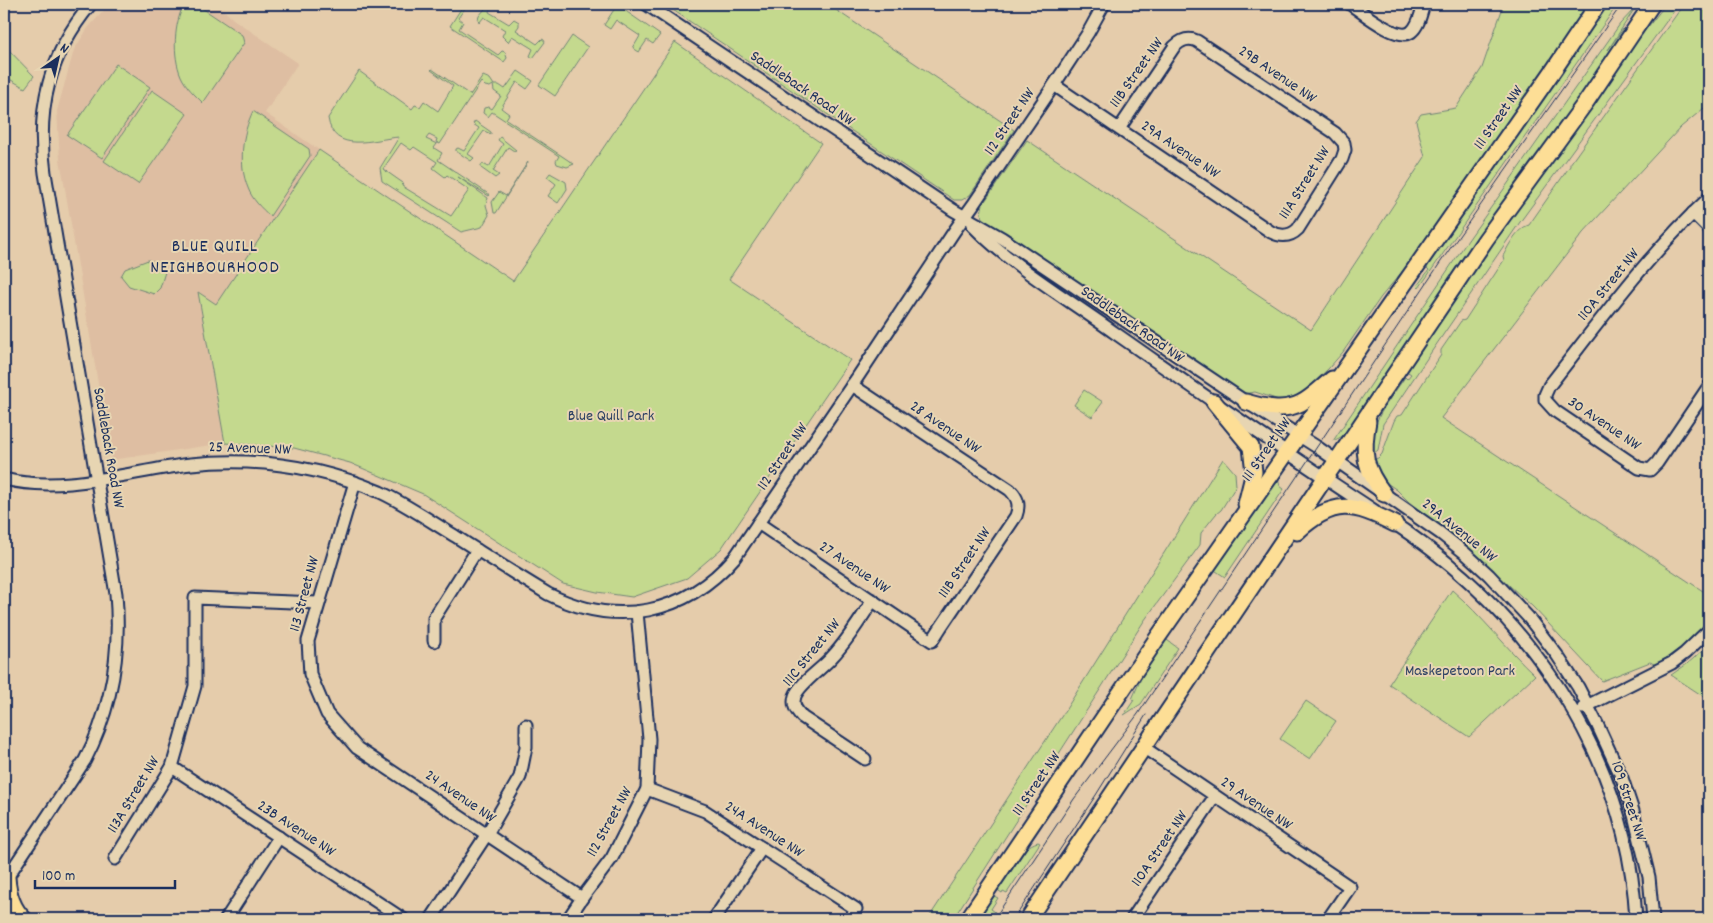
<svg xmlns="http://www.w3.org/2000/svg" width="1713" height="923" font-family="Dekko,sans-serif">
	<style>
		.built { fill: #debea2 }
		.green { fill: #c4d98e; stroke: #708476; fill-rule: evenodd }
		.lines { fill: none; stroke-linecap: round; stroke-linejoin: round }
		.minor-casing { stroke: #1b2f5e; stroke-width: 15 }
		.major-casing { stroke: #1b2f5e; stroke-width: 19 }
		.minor { stroke: #e7d5b2; stroke-width: 11 }
		.major { stroke: #fdde96; stroke-width: 15 }
		.tram { stroke: #1b2f5e; stroke-width: 1 }
		.labels { text-anchor: middle; dominant-baseline: central; stroke-width: 4; stroke-linejoin: round; paint-order: stroke }
		.street-label { font-size: 16px; fill: #1b2f5e; stroke: #e7d5b2 }
		.park-label { font-size: 16px; fill: #2c4063; stroke: #e7d5b2 }
		.neighbourhood-label { font-size: 18px; letter-spacing: 1px; fill: #1b2f5e; stroke: #e7d5b2 }
	</style>
	<rect width="100%" height="100%" fill="#e5ccab"/>
	<filter id="ink" filterUnits="userSpaceOnUse"><feTurbulence type="fractalNoise" baseFrequency=".02" numOctaves="2"/><feDisplacementMap in="SourceGraphic" scale="10" xChannelSelector="R" yChannelSelector="G"/><feConvolveMatrix kernelMatrix="1 2 1 2 8 2 1 2 1" color-interpolation-filters="sRGB"/></filter>
	<g filter="url(#ink)">
		<!-- built -->
		<polygon class="built" points="110,4 217,4 233,19 298,63 265,113 319,150 216,304 198,292 225,443 111,460 60,159 57,111 74,50 88,28"/>
		<!-- green -->
		<g class="green">
			<path d="M184 4H196L242 35 244 43 203 103C195 95 186 87 181 76 172 55 174 24 184 4Z"/>
			<polygon points="464,4 468,4 458,18 463,22 459,29 498,55 502,51 505,52 507,58 504,62 450,26"/>
			<polygon points="489,4 491,5 489,12 509,24 514,19 519,22 519,26 516,30 537,44 542,39 544,40 545,42 533,58 530,56 533,49 512,36 508,42 502,36 505,30 484,17 479,23 478,20 479,16"/>
			<polygon points="664,4 827,4 1014,130 970,195 962,200 954,200"/>
			<polygon points="1504,4 1591,4 1425,244 1381,297 1343,352 1329,368 1301,395 1279,400 1255,392 1243,394 982,218 981,213 983,204 1027,140 1311,330 1425,157 1416,121 1421,114 1456,108 1482,68"/>
			<polygon points="1606,4 1618,4 1419,288 1417,286 1429,270 1427,268 1438,249"/>
			<path d="M1666 4H1679L1520 222 1432 351 1383 424 1378 450 1373 454C1366 425 1390 400 1405 377L1407 379 1411 374 1405 370 1488 247 1629 51Z"/>
			<path d="M1684 4H1709V104L1681 127 1583 233 1441 418 1709 595V621L1688 643 1656 665 1650 662 1602 681 1533 607 1476 555 1409 502 1397 490 1378 477 1371 461 1378 458 1382 454 1394 421 1397 416 1402 415 1441 355V350L1461 321 1465 320 1504 260 1503 256C1509 245 1517 228 1529 225L1570 166V164Z"/>
			<polygon points="617,5 660,35 653,44 647,40 639,52 633,48 640,36 616,20 610,29 604,25"/>
			<polygon points="1635,8 1608,50 1623,29 1624,30 1603,66 1515,185 1360,415 1345,435 1333,441 1466,243 1620,24"/>
			<polygon points="572,36 588,47 555,96 539,85"/>
			<polygon points="675,42 821,143 729,279 850,360 721,549 687,578 632,597 597,592 563,584 423,494 350,463 294,448 225,443 198,292 216,304 319,150 513,281"/>
			<polygon points="4,45 34,76 25,88 4,76"/>
			<polygon points="116,64 150,87 102,158 67,135"/>
			<path d="M432 69 470 95 483 76 490 79 494 85H499L505 89 518 71 533 81 527 89 517 82 501 108 509 114 506 119 574 164 567 167 557 164 556 161 559 156 492 112 488 117 483 113 484 108 489 107 492 109 501 96 494 91 493 85 490 87 485 86 481 82 440 144 436 142 437 139 429 135 426 139 437 144 434 148 442 153 438 160 490 195 489 196 458 177 488 198 486 205 489 215 482 227 461 232 382 181 380 168 399 137C374 139 333 155 328 118L359 71 412 109 415 105 420 107 424 101 438 111 453 86 431 70ZM401 143 411 150 414 147 437 162 433 168 445 177 447 175 469 190 451 216 402 186 403 183 383 169Z"/>
			<polygon points="152,90 187,114 138,184 104,161"/>
			<path d="M253 111 309 149 310 156 270 216C261 208 252 199 248 188 238 164 242 134 253 111Z"/>
			<polygon points="475,121 491,132 491,134 484,131 468,154 474,158 471,161 456,151 456,149 458,148 464,151 479,128 473,124"/>
			<polygon points="500,137 516,150 514,151 508,147 493,171 499,175 495,178 481,168 481,165 483,164 489,167 503,144 498,140"/>
			<polygon points="528,162 496,213 494,213 492,202 499,192 506,196"/>
			<polygon points="550,173 566,182 567,189 558,203 548,196 556,184 547,177"/>
			<path d="M148 260C156 261 160 266 165 272L160 288 154 294 129 286 121 276 125 269Z"/>
			<polygon points="1084,390 1103,402 1092,417 1074,405"/>
			<polygon points="1223,459 1235,473 1236,486 1221,510 1216,514 1201,533 1200,545 1144,621 953,919 928,919 1063,714"/>
			<polygon points="1278,477 1280,486 1284,489 1225,577 1213,569"/>
			<path d="M1452 590C1482 616 1506 648 1535 675L1469 737 1389 684Z"/>
			<polygon points="1164,638 1178,648 1141,704 1124,715 1134,700 1132,699 1149,660"/>
			<polygon points="1709,645 1709,700 1671,675 1687,664"/>
			<polygon points="1306,701 1336,721 1310,759 1280,739"/>
			<path d="M1038 842 1040 843 1007 893 1003 891 1002 893 996 889C1006 875 1020 846 1038 842Z"/>
			<polygon points="992,895 998,898 991,909 995,912 990,919 976,919"/>
		</g>
		<g class="lines">
			<defs>
				<g id="minor">
					<polyline points="646,4 953,210 1002,238 1246,402 1317,447 1440,533 1465,553 1489,575 1528,617 1557,655 1578,687 1597,724 1622,778 1633,811 1649,877 1653,919"/>
					<path d="M1350 4C1362 12 1398 42 1411 32 1419 26 1421 13 1424 4"/>
					<path d="M1054 85 1271 232C1281 237 1290 237 1298 229L1342 159 1345 150 1344 143 1335 133 1197 41C1188 37 1181 40 1174 47L1119 129"/>
					<path d="M1709 198C1649 253 1600 321 1549 386L1545 395V400L1555 411 1639 468 1650 470 1657 463 1709 386"/>
					<polyline points="1693,213 1709,229"/>
					<path d="M973 226C1013 267 1068 299 1115 333 1201 393 1287 454 1375 511"/>
					<path d="M4 479C64 494 131 471 191 464 256 457 320 467 380 492 406 504 430 521 455 536 486 556 517 575 548 594 616 628 685 615 735 557L859 375 955 230 973 205 1054 85 1088 33 1104 4"/>
					<polyline points="355,482 308,641 310,674 327,714 357,748 582,898"/>
					<path d="M1389 520C1526 609 1627 752 1636 919"/>
					<path d="M758 523 932 641 941 627 1016 516C1020 505 1018 498 1010 490L852 385"/>
					<polyline points="434,641 434,618 477,550"/>
					<polyline points="1583,708 1672,663 1685,653 1709,630"/>
					<polyline points="1143,747 1350,887 1328,919"/>
					<path d="M865 759 802 717C796 710 792 705 795 696 800 683 823 668 832 657 848 640 860 620 873 600"/>
					<polyline points="172,767 403,919"/>
					<polyline points="647,789 705,811 856,909 850,919"/>
					<polyline points="115,859 172,767 195,686 195,598 318,603"/>
					<path d="M4 882 85 760C112 708 121 652 116 594L45 173C36 109 49 54 91 4"/>
					<polyline points="226,919 279,837"/>
					<polyline points="431,919 487,834 520,777 526,747 526,725"/>
					<polyline points="568,919 582,898 612,858 647,789 649,739 637,612"/>
					<polyline points="714,919 762,848"/>
					<polyline points="1132,919 1215,796"/>
				</g>
				<g id="major">
					<polyline points="1214,402 1251,447 1254,472 1246,504"/>
					<path d="M1246 402C1263 407 1284 412 1301 403 1312 397 1322 387 1332 379"/>
					<path d="M1368 421C1362 453 1364 468 1384 494"/>
					<path d="M1297 532C1334 498 1353 503 1395 524"/>
					<path d="M7 877C8 893 12 908 24 919"/>
					<polyline points="4,916 8,919"/>
					<polyline points="968,919 1158,637 1555,68 1598,4"/>
					<polyline points="1028,919 1486,239 1586,102 1652,4"/>
				</g>
			</defs>
			<!-- minor casing -->
			<use href="#minor" class="minor-casing"/>
			<!-- major casing -->
			<use href="#major" class="major-casing"/>
			<!-- minor -->
			<use href="#minor" class="minor"/>
			<!-- major -->
			<use href="#major" class="major"/>
			<!-- tram -->
			<g class="tram">
				<polyline points="994,919 1074,799 1138,714 1440,263 1622,4"/>
				<polyline points="1014,919 1096,795 1146,715"/>
			</g>
		</g>
	</g>
	<g class="labels">
		<!-- street labels -->
		<g class="street-label">
			<text transform="translate(1137 73) rotate(-55)">111B Street NW</text>
			<text transform="translate(1277 75) rotate(34)">29B Avenue NW</text>
			<text transform="translate(802 89) rotate(34)">Saddleback Road NW</text>
			<text transform="translate(1499 118) rotate(-55)">111 Street NW</text>
			<text transform="translate(1010 122) rotate(-56)">112 Street NW</text>
			<text transform="translate(1180 150) rotate(34)">29A Avenue NW</text>
			<text transform="translate(1305 183) rotate(-58)">111A Street NW</text>
			<text transform="translate(1609 285) rotate(-51)">110A Street NW</text>
			<text transform="translate(1132 325) rotate(35)">Saddleback Road NW</text>
			<text transform="translate(1604 424) rotate(34)">30 Avenue NW</text>
			<text transform="translate(945 428) rotate(34)">28 Avenue NW</text>
			<text transform="translate(108 448) rotate(80)">Saddleback Road NW</text>
			<text transform="translate(250 449) rotate(2)">25 Avenue NW</text>
			<text transform="translate(1267 450) rotate(-55)">111 Street NW</text>
			<text transform="translate(783 457) rotate(-56)">112 Street NW</text>
			<text transform="translate(1459 531) rotate(39)">29A Avenue NW</text>
			<text transform="translate(965 563) rotate(-56)">111B Street NW</text>
			<text transform="translate(854 568) rotate(34)">27 Avenue NW</text>
			<text transform="translate(305 594) rotate(-75)">113 Street NW</text>
			<text transform="translate(812 653) rotate(-51)">111C Street NW</text>
			<text transform="translate(1037 784) rotate(-56)">111 Street NW</text>
			<text transform="translate(134 795) rotate(-59)">113A Street NW</text>
			<text transform="translate(460 797) rotate(34)">24 Avenue NW</text>
			<text transform="translate(1628 801) rotate(72)">109 Street NW</text>
			<text transform="translate(1256 804) rotate(34)">29 Avenue NW</text>
			<text transform="translate(610 822) rotate(-61)">112 Street NW</text>
			<text transform="translate(296 829) rotate(33)">23B Avenue NW</text>
			<text transform="translate(764 830) rotate(33)">24A Avenue NW</text>
			<text transform="translate(1160 849) rotate(-56)">110A Street NW</text>
		</g>
		<!-- park labels -->
		<g class="park-label">
			<text x="611" y="416">Blue Quill Park</text>
			<text x="1460" y="671">Maskepetoon Park</text>
		</g>
		<!-- neighbourhood labels -->
		<g class="neighbourhood-label">
			<text x="215" y="247">BLUE QUILL<tspan x="215" dy="21">NEIGHBOURHOOD</tspan></text>
		</g>
	</g>
	<!-- margin -->
	<rect width="1713" height="923" fill="none" stroke="#e7d5b2" stroke-width="20"/>
	<rect x="10" y="10" width="1693" height="903" fill="none" stroke="#1b2f5e" stroke-width="2" filter="url(#ink)"/>
	<!-- north arrow -->
	<g transform="translate(58 58) rotate(34)" stroke="#e7d5b2" stroke-width="4" paint-order="stroke">
	<path d="M0-4L9 19L0 12L-9 19Z" fill="#1b2f5e"/>
	<text y="-8" font-size="14" font-weight="bold" text-anchor="middle" fill="#1b2f5e">N</text>
	</g>
	<!-- scale -->
	<path d="M35 880v8h140v-8" fill="none" stroke="#1b2f5e" stroke-width="2.5"/>
	<text x="42" y="880" font-size="15" fill="#1b2f5e" stroke="#e7d5b2" stroke-width="4" paint-order="stroke">100 m</text>
</svg>
